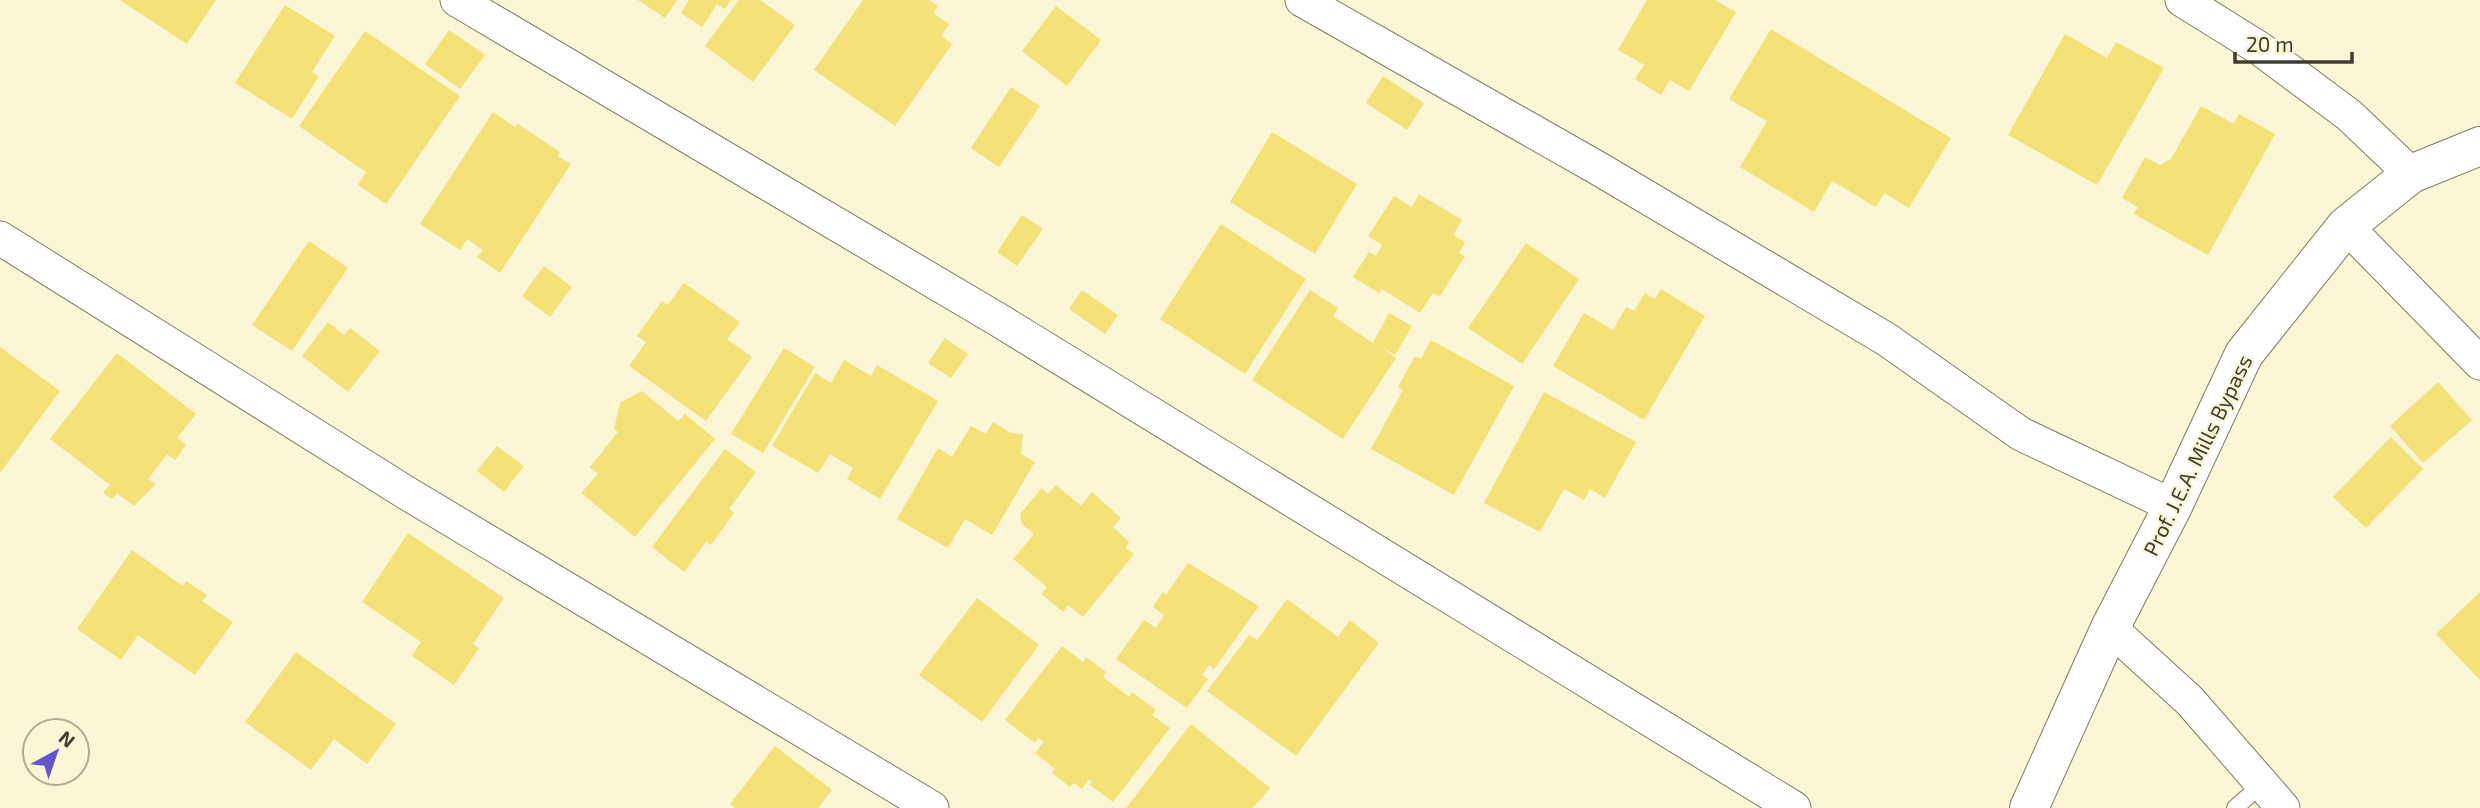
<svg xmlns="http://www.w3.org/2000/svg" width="2480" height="808" font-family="'Exo 2',sans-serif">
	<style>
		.building { fill: #f4e278 }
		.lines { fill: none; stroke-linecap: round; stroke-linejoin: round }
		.service-casing { stroke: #807b5f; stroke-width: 18 }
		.minor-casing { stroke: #807b5f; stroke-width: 35 }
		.tertiary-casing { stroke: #807b5f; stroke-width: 40 }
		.service { stroke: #fff; stroke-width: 16 }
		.minor { stroke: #fff; stroke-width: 33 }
		.tertiary { stroke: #fff; stroke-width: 38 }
		.labels { text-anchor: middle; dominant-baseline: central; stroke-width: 5; stroke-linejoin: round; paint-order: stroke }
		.street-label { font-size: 21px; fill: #3f3d30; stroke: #faf6d6 }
	</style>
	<rect width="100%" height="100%" fill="#faf6d6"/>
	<!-- building -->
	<g class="building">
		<polygon points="120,0 216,0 187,44"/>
		<polygon points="638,0 677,0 665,18"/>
		<polygon points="689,0 731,0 725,9 717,4 702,27 681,13"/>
		<polygon points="739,0 760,0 795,25 753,82 705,46"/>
		<polygon points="863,0 929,0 938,6 933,13 949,24 941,36 952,44 895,126 814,70"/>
		<polygon points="1647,0 1715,0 1736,12 1689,91 1670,80 1661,95 1635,79 1644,65 1618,50"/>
		<polygon points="285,5 335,36 312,72 319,76 292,119 235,83"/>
		<polygon points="1056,6 1101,40 1067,86 1022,51"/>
		<polygon points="1771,29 1951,138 1909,208 1884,193 1876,207 1832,181 1814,212 1740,167 1767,121 1729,99"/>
		<polygon points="449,30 485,55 460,89 425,64"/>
		<polygon points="365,31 460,96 386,204 358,185 366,172 299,126"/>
		<polygon points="2065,34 2107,58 2116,42 2164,68 2097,185 2008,135"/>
		<polygon points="1383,76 1424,103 1407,130 1366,103"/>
		<polygon points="1011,87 1040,106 999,167 971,148"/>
		<polygon points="2201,106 2234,124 2239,114 2275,134 2208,255 2134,214 2138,207 2122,198 2145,157 2160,165 2171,159"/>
		<polygon points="493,112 515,127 518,124 560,152 557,156 571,164 500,273 477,257 483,250 467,239 460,250 420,224"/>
		<polygon points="1272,132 1357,184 1315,254 1230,202"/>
		<polygon points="1419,194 1462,220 1453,235 1465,242 1459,253 1465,256 1440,296 1433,293 1420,313 1382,289 1379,293 1353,277 1369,252 1376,256 1382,245 1368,236 1394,196 1412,207"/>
		<polygon points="1022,215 1043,229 1017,266 997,252"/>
		<polygon points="1221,224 1306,279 1245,374 1160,319"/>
		<polygon points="309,241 348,268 292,351 252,325"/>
		<polygon points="1526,243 1579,279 1522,364 1468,328"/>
		<polygon points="544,266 572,287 550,317 522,296"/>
		<polygon points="684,283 740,322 727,339 752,357 706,421 629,366 646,342 637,336 662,301 668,305"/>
		<polygon points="1661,289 1705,316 1644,420 1553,366 1584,313 1613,330 1626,307 1634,311 1645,293 1655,299"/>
		<polygon points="1082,290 1118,315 1105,334 1069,309"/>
		<polygon points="1310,290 1338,308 1333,316 1373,343 1389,313 1412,326 1395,355 1381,347 1396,358 1343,439 1252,380"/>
		<polygon points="328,322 344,335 350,328 380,351 348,392 302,356"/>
		<polygon points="945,338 968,354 951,378 928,363"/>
		<polygon points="1431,340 1514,386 1454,495 1371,449 1403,390 1398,387 1415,356 1421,359"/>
		<polygon points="0,347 60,391 0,473"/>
		<polygon points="784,348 815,367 763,453 731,434"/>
		<polygon points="117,353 196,414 177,438 186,445 175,460 167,454 148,479 156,484 134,506 117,493 112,499 103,493 110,485 50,439"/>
		<polygon points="844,360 871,376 877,365 938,401 880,499 847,479 853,468 830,454 818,473 772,446 815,373 831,383"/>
		<polygon points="2438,382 2472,420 2423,463 2390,426"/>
		<polygon points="642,391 678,421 685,414 715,439 635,537 581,493 598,474 590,467 618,432 614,429 620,403"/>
		<polygon points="1544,392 1636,442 1605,498 1590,489 1584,500 1564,489 1540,532 1484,503"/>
		<polygon points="993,422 1011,433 1023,434 1021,454 1035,462 992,535 965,519 948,548 897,519 938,448 952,457 971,426 986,434"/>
		<polygon points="2391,437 2423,469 2366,528 2333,497"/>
		<polygon points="497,446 524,466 504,492 477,471"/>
		<polygon points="725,449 756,472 729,509 734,513 711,545 706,542 684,572 652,547"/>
		<polygon points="1056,485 1081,506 1092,492 1121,518 1113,527 1129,542 1126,548 1134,554 1083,617 1068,605 1063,612 1041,594 1047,587 1013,559 1034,534 1022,524 1020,514 1042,488 1048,494"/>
		<polygon points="408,533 504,598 473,644 479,648 454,685 412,656 421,642 362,602"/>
		<polygon points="132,550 183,586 186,581 207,595 202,601 233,622 195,675 138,635 121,660 77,629"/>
		<polygon points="1188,563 1259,606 1214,669 1209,665 1202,675 1208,679 1187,708 1116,659 1144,620 1156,628 1164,615 1153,607 1163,592 1166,595"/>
		<polygon points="2480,592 2480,680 2436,634"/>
		<polygon points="977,598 1039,645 982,722 919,675"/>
		<polygon points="1287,599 1338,637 1350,620 1379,643 1296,756 1207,691 1249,635 1257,640"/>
		<polygon points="1062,646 1083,662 1086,657 1106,672 1103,677 1129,697 1132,692 1156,710 1152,715 1170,728 1113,802 1090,785 1092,782 1089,779 1082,789 1074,783 1070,787 1052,773 1055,769 1035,753 1044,742 1038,738 1035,743 1005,720"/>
		<polygon points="296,652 396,724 367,764 334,739 311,770 245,722"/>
		<polygon points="1191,724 1270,788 1253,808 1126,808"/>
		<polygon points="775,746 832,790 818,808 735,808 730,804"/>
	</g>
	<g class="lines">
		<defs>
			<polyline id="service" points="2235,808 2262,784"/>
			<g id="minor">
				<polyline points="457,0 997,319 1794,808"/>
				<polyline points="1302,0 1601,170 1886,339 2021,434 2173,506"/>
				<polyline points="2182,0 2259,48 2349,115 2411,174"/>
				<polyline points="2346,226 2480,363"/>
				<polyline points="0,238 405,492 932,808"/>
				<polyline points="2110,628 2190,701 2283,808"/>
			</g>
			<polyline id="tertiary" points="2029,808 2110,628 2173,506 2244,354 2346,226 2411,174 2480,146"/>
		</defs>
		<!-- service casing -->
		<use href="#service" class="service-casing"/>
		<!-- minor casing -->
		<use href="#minor" class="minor-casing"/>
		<!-- tertiary casing -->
		<use href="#tertiary" class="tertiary-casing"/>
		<!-- service -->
		<use href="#service" class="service"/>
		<!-- minor -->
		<use href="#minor" class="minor"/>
		<!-- tertiary -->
		<use href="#tertiary" class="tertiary"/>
	</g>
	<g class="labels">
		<!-- street labels -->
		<g class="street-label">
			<text transform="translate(2197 455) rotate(-64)">Prof. J.E.A. Mills Bypass</text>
		</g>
	</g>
	<!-- north arrow -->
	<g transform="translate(56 752) rotate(40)"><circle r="33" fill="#faf6d6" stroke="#afac94" stroke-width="2"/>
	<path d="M0-5L12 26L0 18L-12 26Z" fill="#6155ce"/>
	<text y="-10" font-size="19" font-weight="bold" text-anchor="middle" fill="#3f3d30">N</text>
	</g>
	<!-- scale -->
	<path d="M2235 52v10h117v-10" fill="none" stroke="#3f3d30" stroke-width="3.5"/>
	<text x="2246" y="52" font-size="21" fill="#3f3d30" stroke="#faf6d6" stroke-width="5" paint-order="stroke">20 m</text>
</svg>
